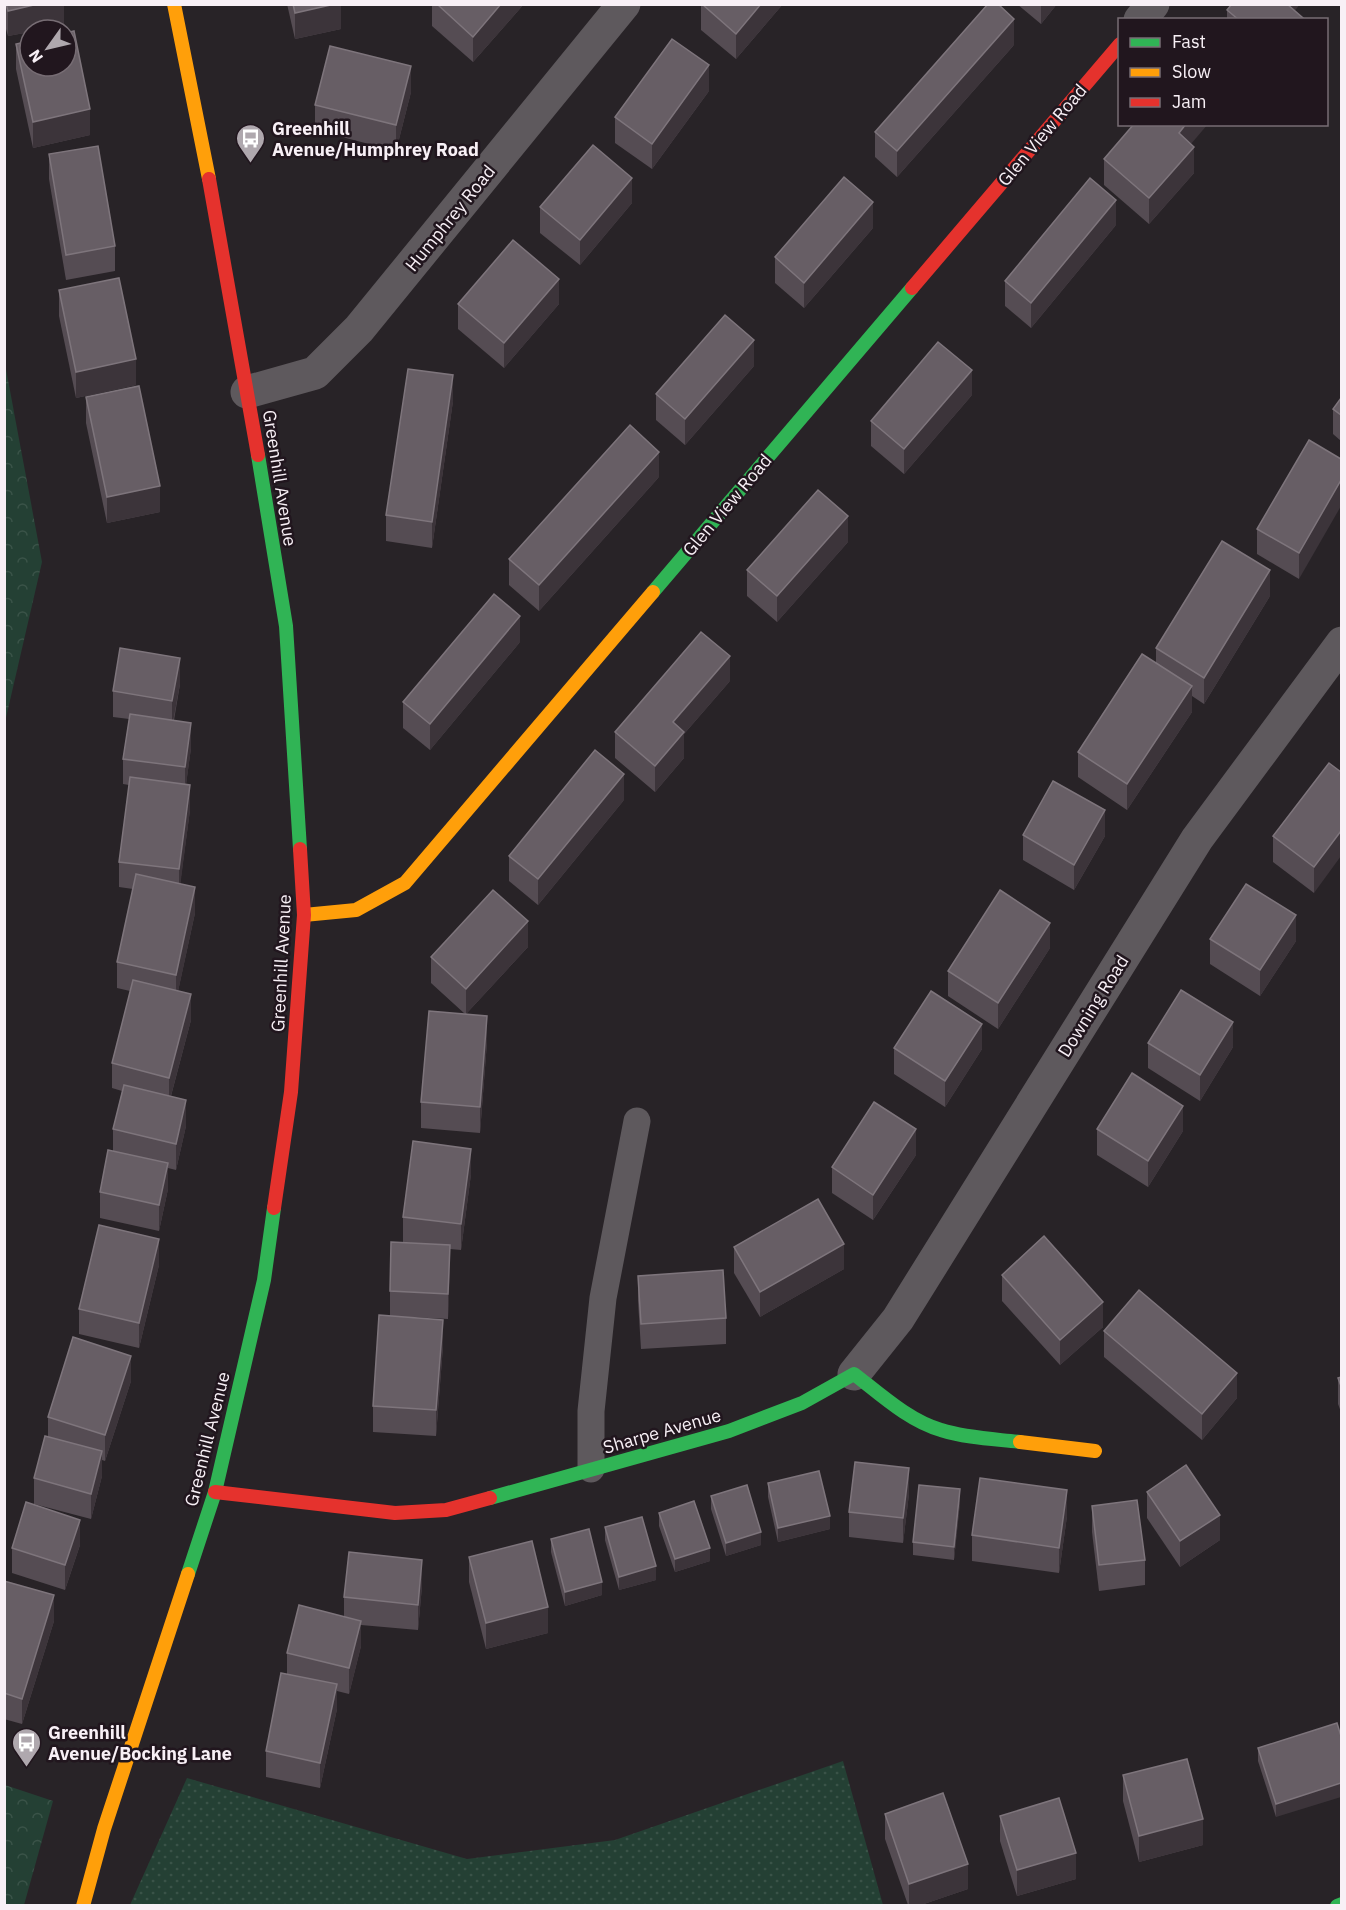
<svg xmlns="http://www.w3.org/2000/svg" width="1346" height="1910" font-family="'IBM Plex Sans',sans-serif">
	<style>
		.grass { fill: url(#grass-dots) }
		.forest { fill: url(#forest-crowns) }
		.lines { fill: none; stroke-linecap: round; stroke-linejoin: round }
		.lane { stroke: #5e595d; stroke-width: 27 }
		.street { stroke: #5e595d; stroke-width: 33 }
		.fast { stroke: #30b455; stroke-width: 14 }
		.slow { stroke: #ff9f0a; stroke-width: 14 }
		.jam { stroke: #e5322d; stroke-width: 14 }
		.wall { fill: #554c53 }
		.shaded-wall { fill: #3c343a }
		.building { fill: #675e65; stroke: #7e757c; stroke-width: 1.5 }
		.labels { text-anchor: middle; dominant-baseline: central; stroke-width: 5; stroke-linejoin: round; paint-order: stroke }
		.poi-label { font-size: 18px; font-weight: bold; fill: #f8f0f6; stroke: #21161e; text-anchor: start }
		.street-label { font-size: 18px; fill: #f8f0f6; stroke: #21161e }
	</style>
	<defs>
		<pattern id="grass-dots" width="8" height="8" patternUnits="userSpaceOnUse" patternTransform="scale(1.5)"><rect width="8" height="8" fill="#244034"/><path d="M2 2h.1M6 6h.1" fill="none" stroke="#3a5348" stroke-width="1.8" stroke-linecap="round"/></pattern>
		<pattern id="forest-crowns" width="20" height="18" patternUnits="userSpaceOnUse" patternTransform="scale(1.5)"><rect width="20" height="18" fill="#244034"/><path d="M2 6a3 3 0 1 1 6 0M12 15a3 3 0 1 1 6 0" fill="none" stroke="#3a5348"/></pattern>
	</defs>
	<rect width="100%" height="100%" fill="#282327"/>
	<!-- grass -->
	<polygon class="grass" points="843,1761 883,1905 130,1905 187,1778 467,1859 615,1840"/>
	<!-- forest -->
	<g class="forest">
		<polygon points="5,364 42,562 5,722 4,722"/>
		<polygon points="5,1785 53,1801 24,1905 5,1905"/>
	</g>
	<g class="lines">
		<!-- lane -->
		<polyline class="lane" points="591,1469 591,1411 603,1298 637,1121"/>
		<!-- street -->
		<g class="street">
			<polyline points="1140,20 1153,4"/>
			<polyline points="247,392 315,373 359,329 624,4"/>
			<polyline points="854,1374 898,1319 1197,839 1342,643"/>
		</g>
		<!-- fast -->
		<g class="fast">
			<polyline points="258,455 286,626 300,849"/>
			<polyline points="653,592 912,288"/>
			<path d="M490 1498 729 1431 802 1403 854 1374C880 1394 909 1421 941 1430 966 1438 994 1439 1020 1442"/>
			<polyline points="188,1574 215,1492 264,1280 274,1208"/>
			<polyline points="1337,1906 1342,1904"/>
		</g>
		<!-- slow -->
		<g class="slow">
			<polyline points="174,4 209,179"/>
			<polyline points="304,915 356,910 405,883 653,592"/>
			<polyline points="1020,1442 1095,1451"/>
			<polyline points="83,1906 104,1829 188,1574"/>
		</g>
		<!-- jam -->
		<g class="jam">
			<polyline points="209,179 258,455"/>
			<polyline points="912,288 1120,44"/>
			<polyline points="274,1208 291,1092 304,915 300,849"/>
			<polyline points="215,1492 395,1513 446,1510 490,1498"/>
		</g>
	</g>
	<!-- wall -->
	<g class="wall">
		<polygon points="4,4 64,4 64,24 38,30 30,30 30,32 8,36 4,22"/>
		<polygon points="287,4 341,4 341,29 295,39"/>
		<polygon points="432,4 524,4 473,62 432,26"/>
		<polygon points="701,4 783,4 736,59 701,30"/>
		<polygon points="1017,4 1057,4 1041,24"/>
		<polygon points="1300,4 1294,11 1303,20 1227,20 1227,10"/>
		<polygon points="16,44 90,135 33,148 16,69"/>
		<polygon points="1014,45 897,177 875,157 875,132"/>
		<polygon points="709,91 652,169 615,143 615,117"/>
		<polygon points="411,92 396,151 315,130 315,105"/>
		<polygon points="1191,144 1194,173 1149,224 1104,185 1104,159"/>
		<polygon points="49,154 115,246 115,271 66,280 49,179"/>
		<polygon points="632,203 580,265 540,233 540,207"/>
		<polygon points="1116,225 1031,328 1005,306 1005,281"/>
		<polygon points="873,228 804,308 775,283 775,257"/>
		<polygon points="59,290 136,385 76,398 59,316"/>
		<polygon points="458,304 559,304 504,368 458,329"/>
		<polygon points="754,366 685,445 656,420 656,394"/>
		<polygon points="972,395 904,474 871,446 871,421"/>
		<polygon points="86,397 160,512 107,523 86,423"/>
		<polygon points="1341,398 1341,441 1333,434 1333,409"/>
		<polygon points="453,401 432,548 386,541 386,515"/>
		<polygon points="1309,440 1299,579 1257,554 1257,529"/>
		<polygon points="659,477 539,611 509,585 509,559"/>
		<polygon points="848,542 777,622 747,596 747,570"/>
		<polygon points="1270,596 1204,704 1192,696 1192,712 1127,810 1078,777 1078,752 1156,663 1156,648"/>
		<polygon points="520,642 430,750 403,728 403,702"/>
		<polygon points="730,681 684,734 684,758 655,792 615,758 615,732"/>
		<polygon points="180,684 174,720 191,748 186,784 190,810 180,884 195,913 178,991 191,1020 171,1096 186,1126 176,1170 168,1168 168,1189 159,1231 100,1218 100,1192 113,1151 113,1129 122,1091 112,1088 112,1063 130,991 117,988 117,962 133,889 119,887 119,862 129,785 123,784 123,759 129,719 113,717 113,691"/>
		<polygon points="1329,763 1314,893 1273,862 1273,836"/>
		<polygon points="624,800 538,905 509,881 509,856"/>
		<polygon points="1023,835 1105,836 1074,890 1023,860"/>
		<polygon points="1210,939 1296,941 1260,996 1210,964"/>
		<polygon points="528,947 466,1014 487,1042 480,1133 421,1128 421,1102 465,1014 431,983 431,957"/>
		<polygon points="1050,948 998,1029 948,996 948,971"/>
		<polygon points="1148,1043 1233,1047 1200,1101 1148,1068"/>
		<polygon points="894,1048 982,1049 945,1107 894,1074"/>
		<polygon points="1097,1129 1183,1131 1148,1187 1097,1155"/>
		<polygon points="916,1155 873,1220 832,1193 832,1167"/>
		<polygon points="471,1174 461,1250 450,1249 448,1319 410,1317 443,1346 436,1436 373,1432 373,1406 390,1316 390,1291 403,1243 403,1217"/>
		<polygon points="734,1247 844,1269 760,1317 734,1273"/>
		<polygon points="159,1265 139,1348 79,1334 79,1309"/>
		<polygon points="1002,1275 1103,1327 1060,1365 1002,1301"/>
		<polygon points="638,1276 726,1318 726,1344 641,1349 638,1301"/>
		<polygon points="1104,1331 1237,1398 1202,1440 1104,1357"/>
		<polygon points="1341,1377 1341,1412 1338,1404 1338,1378"/>
		<polygon points="131,1381 105,1461 102,1460 102,1476 91,1519 34,1504 34,1478 48,1437 48,1417"/>
		<polygon points="768,1483 830,1529 778,1542 768,1497"/>
		<polygon points="1147,1492 1220,1540 1180,1567 1147,1518"/>
		<polygon points="909,1494 903,1543 849,1537 849,1512"/>
		<polygon points="711,1496 761,1545 726,1556 711,1509"/>
		<polygon points="960,1502 954,1560 913,1555 913,1542"/>
		<polygon points="1092,1506 1145,1560 1145,1585 1099,1591 1092,1532"/>
		<polygon points="659,1513 710,1561 675,1572 659,1526"/>
		<polygon points="1067,1516 1059,1573 972,1561 972,1535"/>
		<polygon points="605,1527 656,1580 619,1590 605,1540"/>
		<polygon points="551,1539 602,1595 565,1606 551,1552"/>
		<polygon points="80,1545 65,1590 12,1573 12,1548"/>
		<polygon points="469,1557 548,1633 486,1649 469,1582"/>
		<polygon points="4,1581 54,1621 22,1724 4,1719"/>
		<polygon points="422,1586 418,1630 361,1625 361,1646 349,1694 337,1691 337,1709 320,1788 266,1777 266,1751 287,1674 287,1653 344,1617 344,1597"/>
		<polygon points="1341,1736 1276,1817 1258,1761 1258,1748"/>
		<polygon points="1123,1775 1203,1845 1139,1862 1123,1801"/>
		<polygon points="885,1814 968,1889 921,1905 908,1905 885,1839"/>
		<polygon points="1000,1816 1076,1879 1017,1896 1000,1841"/>
	</g>
	<!-- shaded-wall -->
	<g class="shaded-wall">
		<polygon points="38,4 64,4 64,24 38,30 30,30 30,32 8,36 8,11"/>
		<polygon points="335,4 341,4 341,29 295,39 295,13"/>
		<polygon points="501,4 524,4 473,62 473,37"/>
		<polygon points="761,4 783,4 736,59 736,34"/>
		<polygon points="1041,4 1057,4 1041,24"/>
		<polygon points="1282,4 1300,4 1287,20"/>
		<polygon points="1014,19 1014,45 897,177 897,151"/>
		<polygon points="709,65 709,91 652,169 652,144"/>
		<polygon points="411,66 411,92 396,151 396,125"/>
		<polygon points="90,109 90,135 33,148 33,122"/>
		<polygon points="1186,124 1208,124 1179,158 1179,133"/>
		<polygon points="1194,147 1194,173 1149,224 1149,198"/>
		<polygon points="632,178 632,203 580,265 580,240"/>
		<polygon points="1116,200 1116,225 1031,328 1031,303"/>
		<polygon points="873,202 873,228 804,308 804,283"/>
		<polygon points="559,279 559,304 504,368 504,343"/>
		<polygon points="754,340 754,366 685,445 685,419"/>
		<polygon points="136,359 136,385 76,398 76,372"/>
		<polygon points="972,370 972,395 904,474 904,449"/>
		<polygon points="453,375 453,401 432,548 432,522"/>
		<polygon points="659,452 659,477 539,611 539,585"/>
		<polygon points="1341,480 1341,506 1299,579 1299,553"/>
		<polygon points="160,486 160,512 107,523 107,497"/>
		<polygon points="848,516 848,542 777,622 777,596"/>
		<polygon points="1270,570 1270,596 1204,704 1204,678"/>
		<polygon points="520,616 520,642 430,750 430,724"/>
		<polygon points="730,656 730,681 684,734 684,758 655,792 655,766 673,722"/>
		<polygon points="180,658 180,684 172,727 172,701"/>
		<polygon points="1192,686 1192,712 1127,810 1127,784"/>
		<polygon points="191,723 191,748 185,793 185,767"/>
		<polygon points="624,774 624,800 538,905 538,879"/>
		<polygon points="190,785 190,810 179,895 179,869"/>
		<polygon points="1105,810 1105,836 1074,890 1074,865"/>
		<polygon points="1341,831 1341,856 1314,893 1314,867"/>
		<polygon points="195,887 195,913 176,1001 176,975"/>
		<polygon points="1296,915 1296,941 1260,996 1260,970"/>
		<polygon points="528,921 528,947 466,1014 466,989"/>
		<polygon points="1050,923 1050,948 998,1029 998,1003"/>
		<polygon points="191,994 191,1020 169,1103 169,1078"/>
		<polygon points="487,1016 487,1042 480,1133 480,1107"/>
		<polygon points="1233,1022 1233,1047 1200,1101 1200,1075"/>
		<polygon points="982,1024 982,1049 945,1107 945,1081"/>
		<polygon points="186,1100 186,1126 176,1170 176,1144"/>
		<polygon points="1183,1106 1183,1131 1148,1187 1148,1161"/>
		<polygon points="916,1129 916,1155 873,1220 873,1195"/>
		<polygon points="471,1149 471,1174 461,1250 461,1224"/>
		<polygon points="168,1163 168,1189 159,1231 159,1205"/>
		<polygon points="159,1239 159,1265 139,1348 139,1323"/>
		<polygon points="844,1244 844,1269 760,1317 760,1292"/>
		<polygon points="450,1245 450,1270 448,1319 448,1294"/>
		<polygon points="1103,1302 1103,1327 1060,1365 1060,1340"/>
		<polygon points="443,1320 443,1346 436,1436 436,1410"/>
		<polygon points="131,1356 131,1381 105,1461 105,1435"/>
		<polygon points="1237,1373 1237,1398 1202,1440 1202,1414"/>
		<polygon points="102,1451 102,1476 91,1519 91,1494"/>
		<polygon points="909,1468 909,1494 903,1543 903,1518"/>
		<polygon points="960,1489 960,1502 954,1560 954,1547"/>
		<polygon points="1067,1490 1067,1516 1059,1573 1059,1548"/>
		<polygon points="1220,1515 1220,1540 1180,1567 1180,1541"/>
		<polygon points="830,1516 830,1529 778,1542 778,1528"/>
		<polygon points="80,1520 80,1545 65,1590 65,1565"/>
		<polygon points="761,1532 761,1545 726,1556 726,1543"/>
		<polygon points="710,1548 710,1561 675,1572 675,1559"/>
		<polygon points="422,1560 422,1586 418,1630 418,1605"/>
		<polygon points="656,1566 656,1580 619,1590 619,1577"/>
		<polygon points="602,1582 602,1595 565,1606 565,1592"/>
		<polygon points="54,1595 54,1621 22,1724 22,1699"/>
		<polygon points="548,1607 548,1633 486,1649 486,1623"/>
		<polygon points="361,1621 361,1646 349,1694 349,1668"/>
		<polygon points="337,1684 337,1709 320,1788 320,1763"/>
		<polygon points="1341,1783 1341,1797 1276,1817 1276,1804"/>
		<polygon points="1203,1819 1203,1845 1139,1862 1139,1836"/>
		<polygon points="1076,1853 1076,1879 1017,1896 1017,1870"/>
		<polygon points="968,1864 968,1889 921,1905 909,1905 909,1884"/>
	</g>
	<!-- building -->
	<g class="building">
		<polygon points="6,4 38,4 8,11"/>
		<polygon points="293,4 335,4 295,13"/>
		<polygon points="437,4 501,4 473,37"/>
		<polygon points="702,4 761,4 736,34"/>
		<polygon points="988,4 998,4 1014,19 897,151 875,132"/>
		<polygon points="1232,4 1287,4 1303,18 1302,20 1239,20 1227,10"/>
		<polygon points="74,31 90,109 33,122 16,44 30,41 30,66 66,66 66,33"/>
		<polygon points="672,39 709,65 652,144 615,117"/>
		<polygon points="330,46 411,66 396,125 315,105"/>
		<polygon points="1134,124 1186,124 1179,133 1194,147 1149,198 1104,159"/>
		<polygon points="593,145 632,178 580,240 540,207"/>
		<polygon points="98,146 115,246 66,255 49,154"/>
		<polygon points="844,177 873,202 804,283 775,257"/>
		<polygon points="1090,178 1116,200 1031,303 1005,281"/>
		<polygon points="513,240 559,279 504,343 458,304"/>
		<polygon points="119,278 136,359 76,372 59,290"/>
		<polygon points="725,315 754,340 685,419 656,394"/>
		<polygon points="938,342 972,370 904,449 871,421"/>
		<polygon points="408,369 453,375 432,522 386,515"/>
		<polygon points="139,386 160,486 107,497 86,397"/>
		<polygon points="1341,398 1341,415 1333,409"/>
		<polygon points="630,425 659,452 539,585 509,559"/>
		<polygon points="1309,440 1341,459 1341,480 1299,553 1257,529"/>
		<polygon points="818,490 848,516 777,596 747,570"/>
		<polygon points="1222,541 1270,570 1204,678 1156,648"/>
		<polygon points="494,594 520,616 430,724 403,702"/>
		<polygon points="701,632 730,656 673,722 684,732 655,766 615,732"/>
		<polygon points="120,648 180,658 172,701 113,691"/>
		<polygon points="1142,654 1192,686 1127,784 1078,752"/>
		<polygon points="130,714 191,723 185,767 123,759"/>
		<polygon points="595,750 624,774 538,879 509,856"/>
		<polygon points="1329,763 1341,772 1341,831 1314,867 1273,836"/>
		<polygon points="130,777 190,785 179,869 119,862"/>
		<polygon points="1053,781 1105,810 1074,865 1023,835"/>
		<polygon points="136,874 195,887 176,975 117,962"/>
		<polygon points="1246,884 1296,915 1260,970 1210,939"/>
		<polygon points="493,890 528,921 466,989 431,957"/>
		<polygon points="1000,890 1050,923 998,1003 948,971"/>
		<polygon points="133,980 191,994 169,1078 112,1063"/>
		<polygon points="1181,990 1233,1022 1200,1075 1148,1043"/>
		<polygon points="931,991 982,1024 945,1081 894,1048"/>
		<polygon points="429,1011 487,1016 480,1107 421,1102"/>
		<polygon points="1132,1073 1183,1106 1148,1161 1097,1129"/>
		<polygon points="124,1085 186,1100 176,1144 113,1129"/>
		<polygon points="874,1102 916,1129 873,1195 832,1167"/>
		<polygon points="413,1141 471,1149 461,1224 403,1217"/>
		<polygon points="108,1150 168,1163 159,1205 100,1192"/>
		<polygon points="818,1199 844,1244 760,1292 734,1247"/>
		<polygon points="99,1225 159,1239 139,1323 79,1309"/>
		<polygon points="1044,1236 1103,1302 1060,1340 1002,1275"/>
		<polygon points="391,1242 450,1245 448,1294 390,1291"/>
		<polygon points="723,1270 726,1318 641,1324 638,1276"/>
		<polygon points="1139,1290 1237,1373 1202,1414 1104,1331"/>
		<polygon points="379,1315 443,1320 436,1410 373,1406"/>
		<polygon points="73,1337 131,1356 105,1435 48,1417"/>
		<polygon points="1341,1377 1341,1386 1338,1378"/>
		<polygon points="45,1436 102,1451 91,1494 34,1478"/>
		<polygon points="855,1462 909,1468 903,1518 849,1512"/>
		<polygon points="1186,1465 1220,1515 1180,1541 1147,1492"/>
		<polygon points="819,1471 830,1516 778,1528 768,1483"/>
		<polygon points="980,1478 1067,1490 1059,1548 972,1535"/>
		<polygon points="747,1485 761,1532 726,1543 711,1496"/>
		<polygon points="919,1485 960,1489 954,1547 913,1542"/>
		<polygon points="1137,1500 1145,1560 1099,1565 1092,1506"/>
		<polygon points="694,1501 710,1548 675,1559 659,1513"/>
		<polygon points="26,1502 80,1520 65,1565 12,1548"/>
		<polygon points="642,1517 656,1566 619,1577 605,1527"/>
		<polygon points="589,1529 602,1582 565,1592 551,1539"/>
		<polygon points="532,1541 548,1607 486,1623 469,1557"/>
		<polygon points="349,1552 422,1560 418,1605 344,1597"/>
		<polygon points="4,1581 54,1595 22,1699 4,1693"/>
		<polygon points="299,1605 361,1621 349,1668 287,1653"/>
		<polygon points="281,1673 337,1684 320,1763 266,1751"/>
		<polygon points="1337,1723 1341,1736 1341,1783 1276,1804 1258,1748"/>
		<polygon points="1187,1759 1203,1819 1139,1836 1123,1775"/>
		<polygon points="943,1793 968,1864 909,1884 885,1814"/>
		<polygon points="1059,1798 1076,1853 1017,1870 1000,1816"/>
	</g>
	<!-- icons -->
	<defs>
		<symbol id="bus-pin" viewBox="-11 -11 22 30"><path d="M0 17L-7.5 6A9.5 9.5 0 1 1 7.5 6Z" fill="#afa8ae" stroke="#21161e"/><path d="M-5-6H5V4H4V6H2V4H-2V6H-4V4H-5ZM-3.5-4V0h7V-4ZM-3.5 1.2v1.5H-2V1.2ZM2 1.2v1.5H3.5V1.2Z" fill="#fff"/></symbol>
	</defs>
	<g fill-rule="evenodd">
		<use href="#bus-pin" x="234" y="122" width="33" height="45"/>
		<use href="#bus-pin" x="10" y="1726" width="33" height="45"/>
	</g>
	<g class="labels">
		<!-- poi labels -->
		<g class="poi-label">
			<text x="272" y="128">Greenhill<tspan x="272" dy="21">Avenue/Humphrey Road</tspan></text>
			<text x="48" y="1732">Greenhill<tspan x="48" dy="21">Avenue/Bocking Lane</tspan></text>
		</g>
		<!-- street labels -->
		<g class="street-label">
			<text transform="translate(1042 135) rotate(-50)">Glen View Road</text>
			<text transform="translate(450 218) rotate(-51)">Humphrey Road</text>
			<text transform="translate(280 478) rotate(81)">Greenhill Avenue</text>
			<text transform="translate(727 505) rotate(-50)">Glen View Road</text>
			<text transform="translate(281 963) rotate(-87)">Greenhill Avenue</text>
			<text transform="translate(1093 1006) rotate(-58)">Downing Road</text>
			<text transform="translate(662 1431) rotate(-16)">Sharpe Avenue</text>
			<text transform="translate(207 1439) rotate(-76)">Greenhill Avenue</text>
		</g>
	</g>
	<!-- border -->
	<rect width="1346" height="1910" fill="none" stroke="#f8f0f6" stroke-width="12"/>
	<!-- legend -->
	<rect x="1118" y="18" width="210" height="108" fill="#21161e" stroke="#776d74" stroke-width="1.5"/>
	<rect x="1130" y="38" width="30" height="9" fill="#30b455" stroke="#776d74" stroke-width="1.5"/>
	<text x="1172" y="48" font-size="18" fill="#f8f0f6">Fast</text>
	<rect x="1130" y="68" width="30" height="9" fill="#ff9f0a" stroke="#776d74" stroke-width="1.5"/>
	<text x="1172" y="78" font-size="18" fill="#f8f0f6">Slow</text>
	<rect x="1130" y="98" width="30" height="9" fill="#e5322d" stroke="#776d74" stroke-width="1.5"/>
	<text x="1172" y="108" font-size="18" fill="#f8f0f6">Jam</text>
	<!-- north arrow -->
	<g transform="translate(48 48) rotate(236)"><circle r="28" fill="#21161e" stroke="#776d74" stroke-width="1.5"/>
	<path d="M0-4.5L10 22L0 15L-10 22Z" fill="#afa8ae"/>
	<text y="-9" font-size="16" font-weight="bold" text-anchor="middle" fill="#f8f0f6">N</text>
	</g>
</svg>
